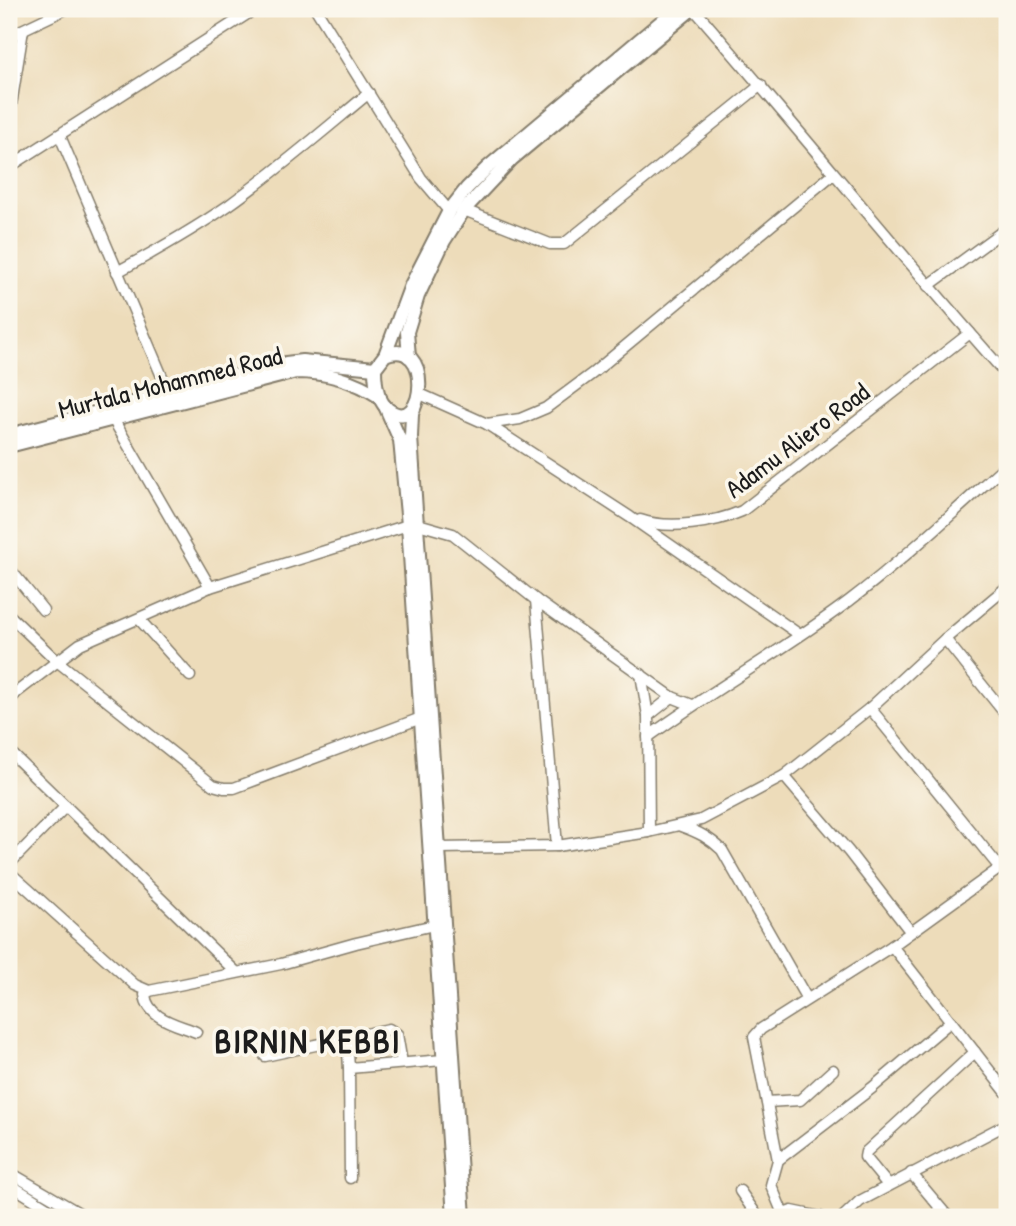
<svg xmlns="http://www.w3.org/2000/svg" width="1016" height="1226" font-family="'Patrick Hand',sans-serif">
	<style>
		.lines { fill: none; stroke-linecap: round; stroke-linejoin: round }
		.minor-casing { stroke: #847c6b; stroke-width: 13 }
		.major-casing { stroke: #847c6b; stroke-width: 16 }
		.minor { stroke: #fff; stroke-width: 10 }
		.major { stroke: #fff; stroke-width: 12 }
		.labels { text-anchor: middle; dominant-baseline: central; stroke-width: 7; stroke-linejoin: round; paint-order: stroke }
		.street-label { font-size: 26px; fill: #1c1c1c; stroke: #fbf7ec }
		.district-label { font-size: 33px; font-weight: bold; letter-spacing: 2px; fill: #1c1c1c; stroke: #fbf7ec }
	</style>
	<rect width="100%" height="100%" fill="#fbf7ec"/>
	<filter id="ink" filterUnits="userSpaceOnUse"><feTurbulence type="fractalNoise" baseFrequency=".0143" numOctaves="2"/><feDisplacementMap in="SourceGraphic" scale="14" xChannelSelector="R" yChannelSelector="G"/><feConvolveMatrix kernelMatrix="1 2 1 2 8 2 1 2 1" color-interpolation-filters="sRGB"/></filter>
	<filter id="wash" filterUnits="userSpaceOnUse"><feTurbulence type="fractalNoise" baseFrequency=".00686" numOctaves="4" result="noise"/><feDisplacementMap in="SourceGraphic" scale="28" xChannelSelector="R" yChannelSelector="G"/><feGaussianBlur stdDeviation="1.57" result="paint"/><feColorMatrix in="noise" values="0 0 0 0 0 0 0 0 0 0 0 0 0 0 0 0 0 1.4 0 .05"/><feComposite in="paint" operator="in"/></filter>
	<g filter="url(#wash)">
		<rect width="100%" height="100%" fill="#eddcba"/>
	</g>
	<g filter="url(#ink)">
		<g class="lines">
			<defs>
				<g id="minor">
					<polyline points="316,9 421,178 449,211"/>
					<path d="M694 9C800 130 900 255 1007 375"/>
					<polyline points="9,36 66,9"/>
					<polyline points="9,118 23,30"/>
					<polyline points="60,136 169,393"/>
					<polyline points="9,167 255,9"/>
					<polyline points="464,210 550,244 564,244 761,85"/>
					<path d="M117 272C156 251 193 230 229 205 278 170 323 131 369 93"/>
					<polyline points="928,286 1007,228"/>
					<polyline points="420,394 487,424 630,517 800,635"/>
					<polyline points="9,417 12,434"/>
					<polyline points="113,419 210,587"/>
					<polyline points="487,424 520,419 546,408 593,373 833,174"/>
					<path d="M640 520C669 530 715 523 742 511L970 333"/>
					<polyline points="418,524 453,534 536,600 672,697 692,705"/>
					<polyline points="9,568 43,610"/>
					<polyline points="536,600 557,846"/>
					<polyline points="9,615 57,661 213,785 224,788 234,788 421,718"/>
					<polyline points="139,619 190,676"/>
					<polyline points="945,639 1007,716"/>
					<polyline points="641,674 648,716 649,832"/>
					<polyline points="9,701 17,692 80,644 210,587 408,525"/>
					<polyline points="870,708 1000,868"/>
					<polyline points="648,716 672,697"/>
					<path d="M648 737C714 689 784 650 849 601 904 559 955 511 1007 464"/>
					<polyline points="9,751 236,972"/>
					<polyline points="784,776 849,852 910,931"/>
					<path d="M681 826C698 832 710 838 722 850L807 999"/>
					<polyline points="440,848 557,846 649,832 701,820 784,776 870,708 945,639 1007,587"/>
					<polyline points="9,864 66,806"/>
					<polyline points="9,872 135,985 149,991 281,964 356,943 434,925"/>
					<polyline points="892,946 1007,1093"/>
					<path d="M149 991 145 995C148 1019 177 1024 196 1032"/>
					<polyline points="347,1038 349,1068"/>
					<polyline points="265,1056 389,1029 397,1034 402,1063"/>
					<polyline points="767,1102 800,1100 833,1070"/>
					<polyline points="778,1160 754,1037 761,1029 892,946 1007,863"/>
					<polyline points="9,1172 86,1217"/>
					<polyline points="911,1173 948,1217"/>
					<polyline points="350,1178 349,1068 443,1060"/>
					<polyline points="9,1184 62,1217"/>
					<polyline points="888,1185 865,1157 866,1152 975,1052"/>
					<polyline points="740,1191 758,1217"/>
					<polyline points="783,1214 771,1185 778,1160 872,1088 951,1021"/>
					<polyline points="775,1217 792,1211 821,1217"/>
					<polyline points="843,1217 860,1201 1007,1124"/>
				</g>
				<g id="major">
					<path d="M385 355C433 334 427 437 389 410 377 401 375 382 375 368L385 355 411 285 449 211 467 188 488 167 676 9"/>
					<polyline points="409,357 407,332 418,296 444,241 464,210 512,159 692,9"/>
					<polyline points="416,403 412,414 411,437 464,1217"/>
					<polyline points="385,406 400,440 408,525 454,1217"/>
					<polyline points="9,435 286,363 302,361 375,368"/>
					<path d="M9 446 296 372C328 372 354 380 380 397"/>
				</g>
			</defs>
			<!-- minor casing -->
			<use href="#minor" class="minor-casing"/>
			<!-- major casing -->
			<use href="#major" class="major-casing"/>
			<!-- minor -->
			<use href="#minor" class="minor"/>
			<!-- major -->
			<use href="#major" class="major"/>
		</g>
	</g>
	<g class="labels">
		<!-- street labels -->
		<g class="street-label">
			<text transform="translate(170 382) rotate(-14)">Murtala Mohammed Road</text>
			<text transform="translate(797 440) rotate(-37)">Adamu Aliero Road</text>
		</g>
		<!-- district labels -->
		<g class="district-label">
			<text x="308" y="1041">BIRNIN KEBBI</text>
		</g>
	</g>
	<!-- margin -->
	<rect width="1016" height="1226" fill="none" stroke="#fbf7ec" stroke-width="35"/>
</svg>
